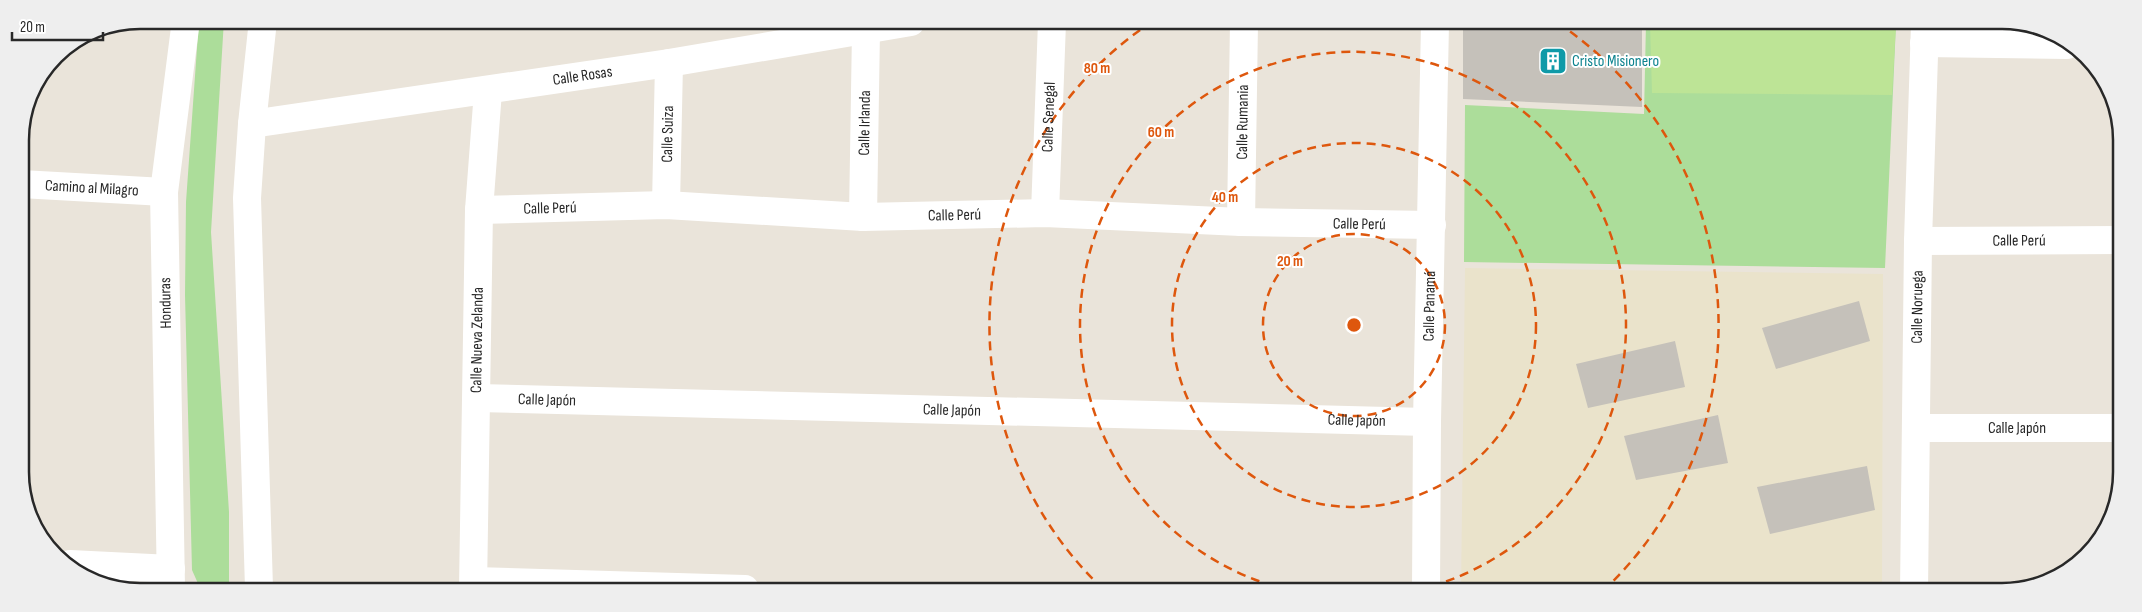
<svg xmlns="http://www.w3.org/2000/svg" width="2142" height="612" font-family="'Sofia Sans Condensed',sans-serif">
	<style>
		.education { fill: #eae3cb }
		.green { fill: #acdd9a }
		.pitch { fill: #bde496 }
		.building { fill: #c5c1ba }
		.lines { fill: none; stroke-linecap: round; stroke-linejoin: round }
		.minor { stroke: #fff; stroke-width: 28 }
		.tertiary { stroke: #fff; stroke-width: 28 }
		.ring { fill: none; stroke: #de570d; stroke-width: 2.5; stroke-dasharray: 9 6 }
		.labels { text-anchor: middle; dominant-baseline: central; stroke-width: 4; stroke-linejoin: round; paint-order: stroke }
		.culture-label { font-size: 16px; fill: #0d838f; stroke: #fff; text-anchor: start }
		.street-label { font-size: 16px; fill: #282828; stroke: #fff }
		.rim { fill: none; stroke: #282828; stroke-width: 2.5 }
		.centre { fill: #de570d; stroke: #fff; stroke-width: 2.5 }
		.ring-label { font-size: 15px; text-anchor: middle; font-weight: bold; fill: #de570d; stroke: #fff; stroke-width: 4; stroke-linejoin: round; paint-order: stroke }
	</style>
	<rect width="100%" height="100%" fill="#eae4da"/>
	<!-- education -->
	<polygon class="education" points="1465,268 1883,274 1882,592 1461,591"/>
	<!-- green -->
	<g class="green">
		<polygon points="199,20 224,20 211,232 229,512 229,588 200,588 192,570 185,295 186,202"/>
		<polygon points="1646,23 1896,24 1885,268 1464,262 1465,105 1644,114"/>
	</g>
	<!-- pitch -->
	<polygon class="pitch" points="1650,23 1896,24 1892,95 1652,93"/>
	<!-- building -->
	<g class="building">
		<polygon points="1463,23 1642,23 1642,107 1463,99"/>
		<polygon points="1859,301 1870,341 1776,369 1762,328"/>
		<polygon points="1675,341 1685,387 1588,408 1576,364"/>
		<polygon points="1718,415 1728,463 1636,480 1624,436"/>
		<polygon points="1867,466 1875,510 1770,534 1757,487"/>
	</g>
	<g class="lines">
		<!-- minor -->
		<g class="minor">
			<polyline points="1924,43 2067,45"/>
			<path id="s1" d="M252 124 669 63 911 22"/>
			<path id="s2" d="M21 184 164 192"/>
			<path id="s3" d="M666 205 669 63"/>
			<path id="s4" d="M479 210 666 205 863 217 1045 213 1241 222 1432 225"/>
			<path id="s5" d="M1045 213 1052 22"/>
			<path id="s6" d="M863 217 866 30"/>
			<path id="s7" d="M1241 222 1244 22"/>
			<path id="s8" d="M1918 241 2119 240"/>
			<path id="s9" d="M477 398 1427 422"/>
			<path id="s10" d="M1916 428H2118"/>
			<polyline points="70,564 171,569"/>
			<polyline points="474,581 745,589"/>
			<path id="s11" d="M473 589 479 210 488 91"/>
			<path id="s12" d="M1426 591 1427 422 1435 23"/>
			<path id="s13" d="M1914 592 1918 241 1925 24"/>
		</g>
		<!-- tertiary -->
		<g class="tertiary">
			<polyline points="171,588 164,192 186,20"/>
			<polyline points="259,588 247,198 252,124 263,20"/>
		</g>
	</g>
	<!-- distance rings -->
	<g class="ring">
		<circle cx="1354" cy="325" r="91"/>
		<circle cx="1354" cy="325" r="182"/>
		<path d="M1288 590A273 273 0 1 1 1418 590"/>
		<path d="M1103 589A364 364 0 0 1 1150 23M1558 23A364 364 0 0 1 1605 589"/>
	</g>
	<!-- icons -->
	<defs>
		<symbol id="building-square" viewBox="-11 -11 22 22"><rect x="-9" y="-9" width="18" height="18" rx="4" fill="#0f9aa8" stroke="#fff"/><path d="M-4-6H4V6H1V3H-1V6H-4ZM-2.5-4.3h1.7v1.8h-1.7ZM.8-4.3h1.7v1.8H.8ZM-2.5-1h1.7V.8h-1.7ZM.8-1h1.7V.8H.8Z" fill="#fff"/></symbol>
	</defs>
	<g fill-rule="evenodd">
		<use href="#building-square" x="1537" y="45" width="32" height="32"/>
	</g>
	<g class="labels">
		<!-- culture labels -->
		<g class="culture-label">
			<text x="1572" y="61">Cristo Misionero</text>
		</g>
		<!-- street labels -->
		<g class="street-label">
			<text stroke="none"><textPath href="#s1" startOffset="334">Calle Rosas</textPath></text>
			<text stroke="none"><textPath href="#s5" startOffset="96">Calle Senegal</textPath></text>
			<text stroke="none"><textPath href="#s7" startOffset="100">Calle Rumania</textPath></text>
			<text stroke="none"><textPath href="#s6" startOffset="94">Calle Irlanda</textPath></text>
			<text stroke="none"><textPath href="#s3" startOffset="71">Calle Suiza</textPath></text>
			<text stroke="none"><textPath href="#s2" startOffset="71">Camino al Milagro</textPath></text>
			<text stroke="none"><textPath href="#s4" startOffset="71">Calle Perú</textPath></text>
			<text stroke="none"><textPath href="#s4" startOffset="476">Calle Perú</textPath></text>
			<text stroke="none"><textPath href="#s4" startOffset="881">Calle Perú</textPath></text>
			<text stroke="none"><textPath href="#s8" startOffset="101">Calle Perú</textPath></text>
			<text transform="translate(166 303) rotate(-91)">Honduras</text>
			<text stroke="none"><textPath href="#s12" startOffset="285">Calle Panamá</textPath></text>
			<text stroke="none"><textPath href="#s13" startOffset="285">Calle Noruega</textPath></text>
			<text stroke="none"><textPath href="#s11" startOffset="249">Calle Nueva Zelanda</textPath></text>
			<text stroke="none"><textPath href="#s9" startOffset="70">Calle Japón</textPath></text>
			<text stroke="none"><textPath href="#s9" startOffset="475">Calle Japón</textPath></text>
			<text stroke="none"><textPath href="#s9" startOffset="880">Calle Japón</textPath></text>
			<text stroke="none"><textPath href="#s10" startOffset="101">Calle Japón</textPath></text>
		</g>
	</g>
	<!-- crop -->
	<path d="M0 0H2142V612H0ZM140 29H2002A111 111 0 0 1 2113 140V472A111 111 0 0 1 2002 583H140A111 111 0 0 1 29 472V140A111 111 0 0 1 140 29Z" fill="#eee" fill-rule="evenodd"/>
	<path class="rim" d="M140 29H2002A111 111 0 0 1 2113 140V472A111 111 0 0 1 2002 583H140A111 111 0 0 1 29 472V140A111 111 0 0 1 140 29Z"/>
	<circle cx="1354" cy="325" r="8" class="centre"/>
	<g class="ring-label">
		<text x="1097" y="73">80 m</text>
		<text x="1161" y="137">60 m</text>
		<text x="1225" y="202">40 m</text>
		<text x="1290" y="266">20 m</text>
	</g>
	<!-- scale -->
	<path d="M12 32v8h91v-8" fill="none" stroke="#282828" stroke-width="2.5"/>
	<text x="20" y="32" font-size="15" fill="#282828" stroke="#ffffff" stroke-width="4" paint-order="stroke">20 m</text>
</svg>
